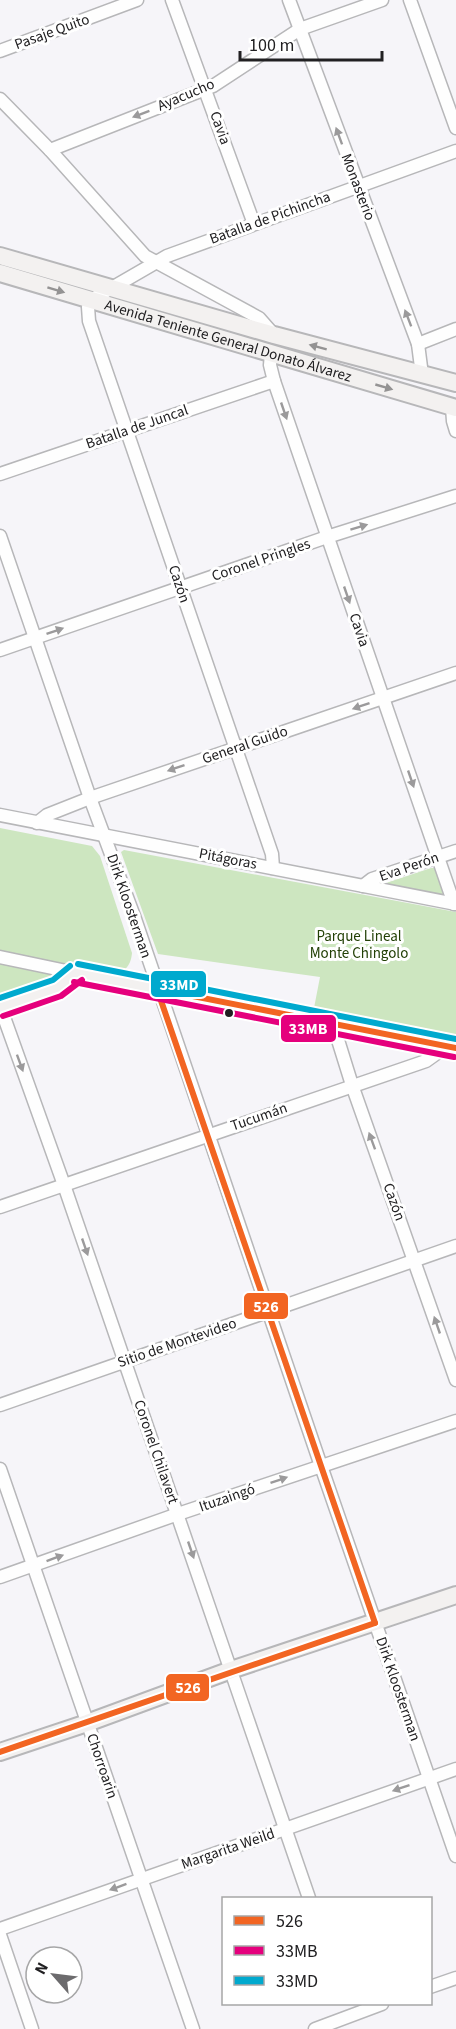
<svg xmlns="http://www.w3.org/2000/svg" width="456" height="2029" font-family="'Source Sans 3',sans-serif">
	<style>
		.green { fill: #cde6c0 }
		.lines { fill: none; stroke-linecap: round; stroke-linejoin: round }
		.street-casing { stroke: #b7b7b9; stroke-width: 15 }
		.secondary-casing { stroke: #b7b7b9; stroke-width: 20 }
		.street { stroke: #fefefe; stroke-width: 12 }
		.secondary { stroke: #f3f1f0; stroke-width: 16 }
		.bus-1-casing { stroke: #fff; stroke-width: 10 }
		.bus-2-casing { stroke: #fff; stroke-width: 10 }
		.bus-3-casing { stroke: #fff; stroke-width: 10 }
		.bus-1 { stroke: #f26522; stroke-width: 6 }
		.bus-2 { stroke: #e5007d; stroke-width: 6 }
		.bus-3 { stroke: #00a9ce; stroke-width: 6 }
		.oneway { fill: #9b9a9b }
		.oneway2 { fill: #949393 }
		.bus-dot { fill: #212022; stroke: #fff; stroke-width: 2 }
		.labels { text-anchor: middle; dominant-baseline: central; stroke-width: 6; stroke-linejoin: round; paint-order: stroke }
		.street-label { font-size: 15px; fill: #212022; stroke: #fff }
		.park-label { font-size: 15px; fill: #224006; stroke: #fff }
		.line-badge { stroke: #fff; stroke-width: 2 }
		.badge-label { font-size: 16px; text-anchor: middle; font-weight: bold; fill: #fff }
	</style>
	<rect width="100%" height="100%" fill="#f6f5f9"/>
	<!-- green -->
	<g class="green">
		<path d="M0 828 92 846 100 856 132 953C131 963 128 967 121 973H115L0 953Z"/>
		<polygon points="124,850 456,912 456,1040 396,1028 314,1008 320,977 158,954 121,852"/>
		<polygon points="431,868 436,868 445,895 383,884"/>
		<polygon points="0,957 76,973 0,1006"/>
	</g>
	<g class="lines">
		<defs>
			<g id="street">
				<polyline points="172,0 254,224"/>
				<polyline points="289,0 418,344 422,375"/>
				<polyline points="410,0 456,128"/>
				<polyline points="0,51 137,0"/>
				<polyline points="0,99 50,150 145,256 259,318 274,335"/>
				<polyline points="50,150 213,86 300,29 382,0"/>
				<polyline points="418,344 456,329"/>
				<polyline points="271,354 270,365 274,381 454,904"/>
				<polyline points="452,407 453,421 456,431"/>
				<polyline points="0,474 274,381"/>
				<polyline points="0,536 90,798 134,916 321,1466 456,1856"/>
				<polyline points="0,650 327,537 456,496"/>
				<polyline points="0,815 456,904"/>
				<polyline points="37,823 47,815 90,798 456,673"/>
				<polyline points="273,868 272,854 89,321 88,307 91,300 167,256 456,151"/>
				<polyline points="363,886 372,879 456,851"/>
				<polyline points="0,957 76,973"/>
				<polyline points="0,1006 64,1185 309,1898"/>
				<polyline points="333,1024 352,1085 456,1380"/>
				<polyline points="0,1207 426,1061 447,1046"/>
				<polyline points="0,1405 456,1246"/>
				<polyline points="0,1469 193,2029"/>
				<polyline points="0,1577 178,1514 456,1421"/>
				<polyline points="0,1929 456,1769"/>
				<polyline points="0,1935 32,2029"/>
				<polyline points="430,1987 456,1978"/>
				<polyline points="315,2029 382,2004"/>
			</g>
			<g id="secondary">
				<polyline points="0,256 274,335 456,383"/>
				<path id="s1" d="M0 273 456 408"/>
				<polyline points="0,1008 57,988 76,973 456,1048"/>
				<polyline points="0,1752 87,1723 231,1670 456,1595"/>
			</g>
		</defs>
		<!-- street casing -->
		<use href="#street" class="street-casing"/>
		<!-- secondary casing -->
		<use href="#secondary" class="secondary-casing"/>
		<!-- street -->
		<use href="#street" class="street"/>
		<!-- secondary -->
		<use href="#secondary" class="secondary"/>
		<defs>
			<g id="bus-1">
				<polyline points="157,989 375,1623"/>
				<polyline points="157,989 456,1048"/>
				<polyline points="0,1752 375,1623"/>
			</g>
			<g id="bus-2">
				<polyline points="74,982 454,1057"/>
				<polyline points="3,1016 61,996 82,980"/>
			</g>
			<g id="bus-3">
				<polyline points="78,964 456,1039"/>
				<polyline points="0,998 53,980 70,966"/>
			</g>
		</defs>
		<!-- bus-1 casing -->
		<use href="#bus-1" class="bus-1-casing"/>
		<!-- bus-2 casing -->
		<use href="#bus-2" class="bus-2-casing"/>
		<!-- bus-3 casing -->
		<use href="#bus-3" class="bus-3-casing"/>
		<!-- bus-1 -->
		<use href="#bus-1" class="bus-1"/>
		<!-- bus-2 -->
		<use href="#bus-2" class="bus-2"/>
		<!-- bus-3 -->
		<use href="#bus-3" class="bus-3"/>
	</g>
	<!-- one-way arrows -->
	<defs><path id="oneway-solid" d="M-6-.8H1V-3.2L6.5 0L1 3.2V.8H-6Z" transform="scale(1.5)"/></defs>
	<g class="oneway">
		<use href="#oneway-solid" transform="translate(141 114) rotate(159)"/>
		<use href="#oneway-solid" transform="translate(339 136) rotate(-110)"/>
		<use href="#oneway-solid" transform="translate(408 318) rotate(-111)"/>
		<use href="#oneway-solid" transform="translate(284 411) rotate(71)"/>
		<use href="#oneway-solid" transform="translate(359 527) rotate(-17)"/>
		<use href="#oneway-solid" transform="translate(347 595) rotate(71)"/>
		<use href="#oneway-solid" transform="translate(55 631) rotate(-19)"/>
		<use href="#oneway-solid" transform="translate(361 706) rotate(161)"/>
		<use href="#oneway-solid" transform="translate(176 768) rotate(161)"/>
		<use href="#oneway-solid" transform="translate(411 779) rotate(71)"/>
		<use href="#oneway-solid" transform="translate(20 1063) rotate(70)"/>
		<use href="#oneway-solid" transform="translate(372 1141) rotate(-110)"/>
		<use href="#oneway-solid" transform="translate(85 1247) rotate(71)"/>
		<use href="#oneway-solid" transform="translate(437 1325) rotate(-109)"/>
		<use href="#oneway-solid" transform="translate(279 1480) rotate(-19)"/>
		<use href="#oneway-solid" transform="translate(191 1550) rotate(71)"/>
		<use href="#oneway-solid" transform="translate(55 1558) rotate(-20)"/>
		<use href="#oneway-solid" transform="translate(401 1788) rotate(161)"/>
		<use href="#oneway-solid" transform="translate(118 1887) rotate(160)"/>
	</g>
	<g class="oneway2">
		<use href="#oneway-solid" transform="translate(56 290) rotate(17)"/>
		<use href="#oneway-solid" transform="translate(318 347) rotate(-165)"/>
		<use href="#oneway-solid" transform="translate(384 387) rotate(16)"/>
	</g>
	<!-- markers -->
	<circle class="bus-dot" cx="229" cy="1013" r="5"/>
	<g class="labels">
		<!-- street labels -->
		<g class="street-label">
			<text transform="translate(52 32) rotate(-20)">Pasaje Quito</text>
			<text transform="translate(186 95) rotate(-23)">Ayacucho</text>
			<text transform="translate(220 128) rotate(70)">Cavia</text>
			<text transform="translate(358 187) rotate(69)">Monasterio</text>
			<text transform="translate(270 218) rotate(-20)">Batalla de Pichincha</text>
			<text stroke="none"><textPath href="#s1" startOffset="238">Avenida Teniente General Donato Álvarez</textPath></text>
			<text transform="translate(137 427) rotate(-19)">Batalla de Juncal</text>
			<text transform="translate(261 560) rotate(-19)">Coronel Pringles</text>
			<text transform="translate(179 584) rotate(71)">Cazón</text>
			<text transform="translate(359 630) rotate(71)">Cavia</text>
			<text transform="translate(245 745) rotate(-19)">General Guido</text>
			<text transform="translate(228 859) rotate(11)">Pitágoras</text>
			<text transform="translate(409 867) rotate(-19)">Eva Perón</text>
			<text transform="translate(129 906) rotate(71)">Dirk Kloosterman</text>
			<text transform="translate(259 1117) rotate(-19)">Tucumán</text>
			<text transform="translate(394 1202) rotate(70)">Cazón</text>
			<text transform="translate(177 1343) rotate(-19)">Sitio de Montevideo</text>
			<text transform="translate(156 1452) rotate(71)">Coronel Chilavert</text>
			<text transform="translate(227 1498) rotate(-19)">Ituzaingó</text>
			<text transform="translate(398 1689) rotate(71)">Dirk Kloosterman</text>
			<text transform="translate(102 1766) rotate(71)">Chorroarin</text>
			<text transform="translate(228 1849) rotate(-19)">Margarita Weild</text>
		</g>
		<!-- park labels -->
		<g class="park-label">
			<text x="359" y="936">Parque Lineal<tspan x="359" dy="17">Monte Chingolo</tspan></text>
		</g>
	</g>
	<g class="line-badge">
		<rect x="150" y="970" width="57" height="28" rx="6" fill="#00a9ce"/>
		<rect x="280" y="1014" width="57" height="29" rx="6" fill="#e5007d"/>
		<rect x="243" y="1292" width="46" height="28" rx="6" fill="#f26522"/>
		<rect x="165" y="1673" width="45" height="29" rx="6" fill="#f26522"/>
	</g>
	<g class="badge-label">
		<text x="179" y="990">33MD</text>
		<text x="308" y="1034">33MB</text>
		<text x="266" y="1312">526</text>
		<text x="188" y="1693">526</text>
	</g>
	<!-- legend -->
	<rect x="222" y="1897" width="210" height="108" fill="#ffffff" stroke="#a6a6a7" stroke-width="1.5"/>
	<rect x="234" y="1916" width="30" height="9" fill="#f26522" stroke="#a6a6a7" stroke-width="1.5"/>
	<text x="276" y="1927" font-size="18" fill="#212022">526</text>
	<rect x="234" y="1946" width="30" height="9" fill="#e5007d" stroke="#a6a6a7" stroke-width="1.5"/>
	<text x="276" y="1957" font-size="18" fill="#212022">33MB</text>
	<rect x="234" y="1976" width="30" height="9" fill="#00a9ce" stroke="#a6a6a7" stroke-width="1.5"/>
	<text x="276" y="1987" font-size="18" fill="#212022">33MD</text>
	<!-- north arrow -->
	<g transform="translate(54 1975) rotate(298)"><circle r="28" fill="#ffffff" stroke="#a6a6a7" stroke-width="1.5"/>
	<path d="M0-4.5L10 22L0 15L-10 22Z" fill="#6c6b6d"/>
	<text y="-9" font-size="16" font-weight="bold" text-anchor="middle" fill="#212022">N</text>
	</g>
	<!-- scale -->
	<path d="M240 51v9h142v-9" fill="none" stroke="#212022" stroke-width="3"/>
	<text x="249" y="51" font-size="18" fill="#212022" stroke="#ffffff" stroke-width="4.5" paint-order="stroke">100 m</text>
</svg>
